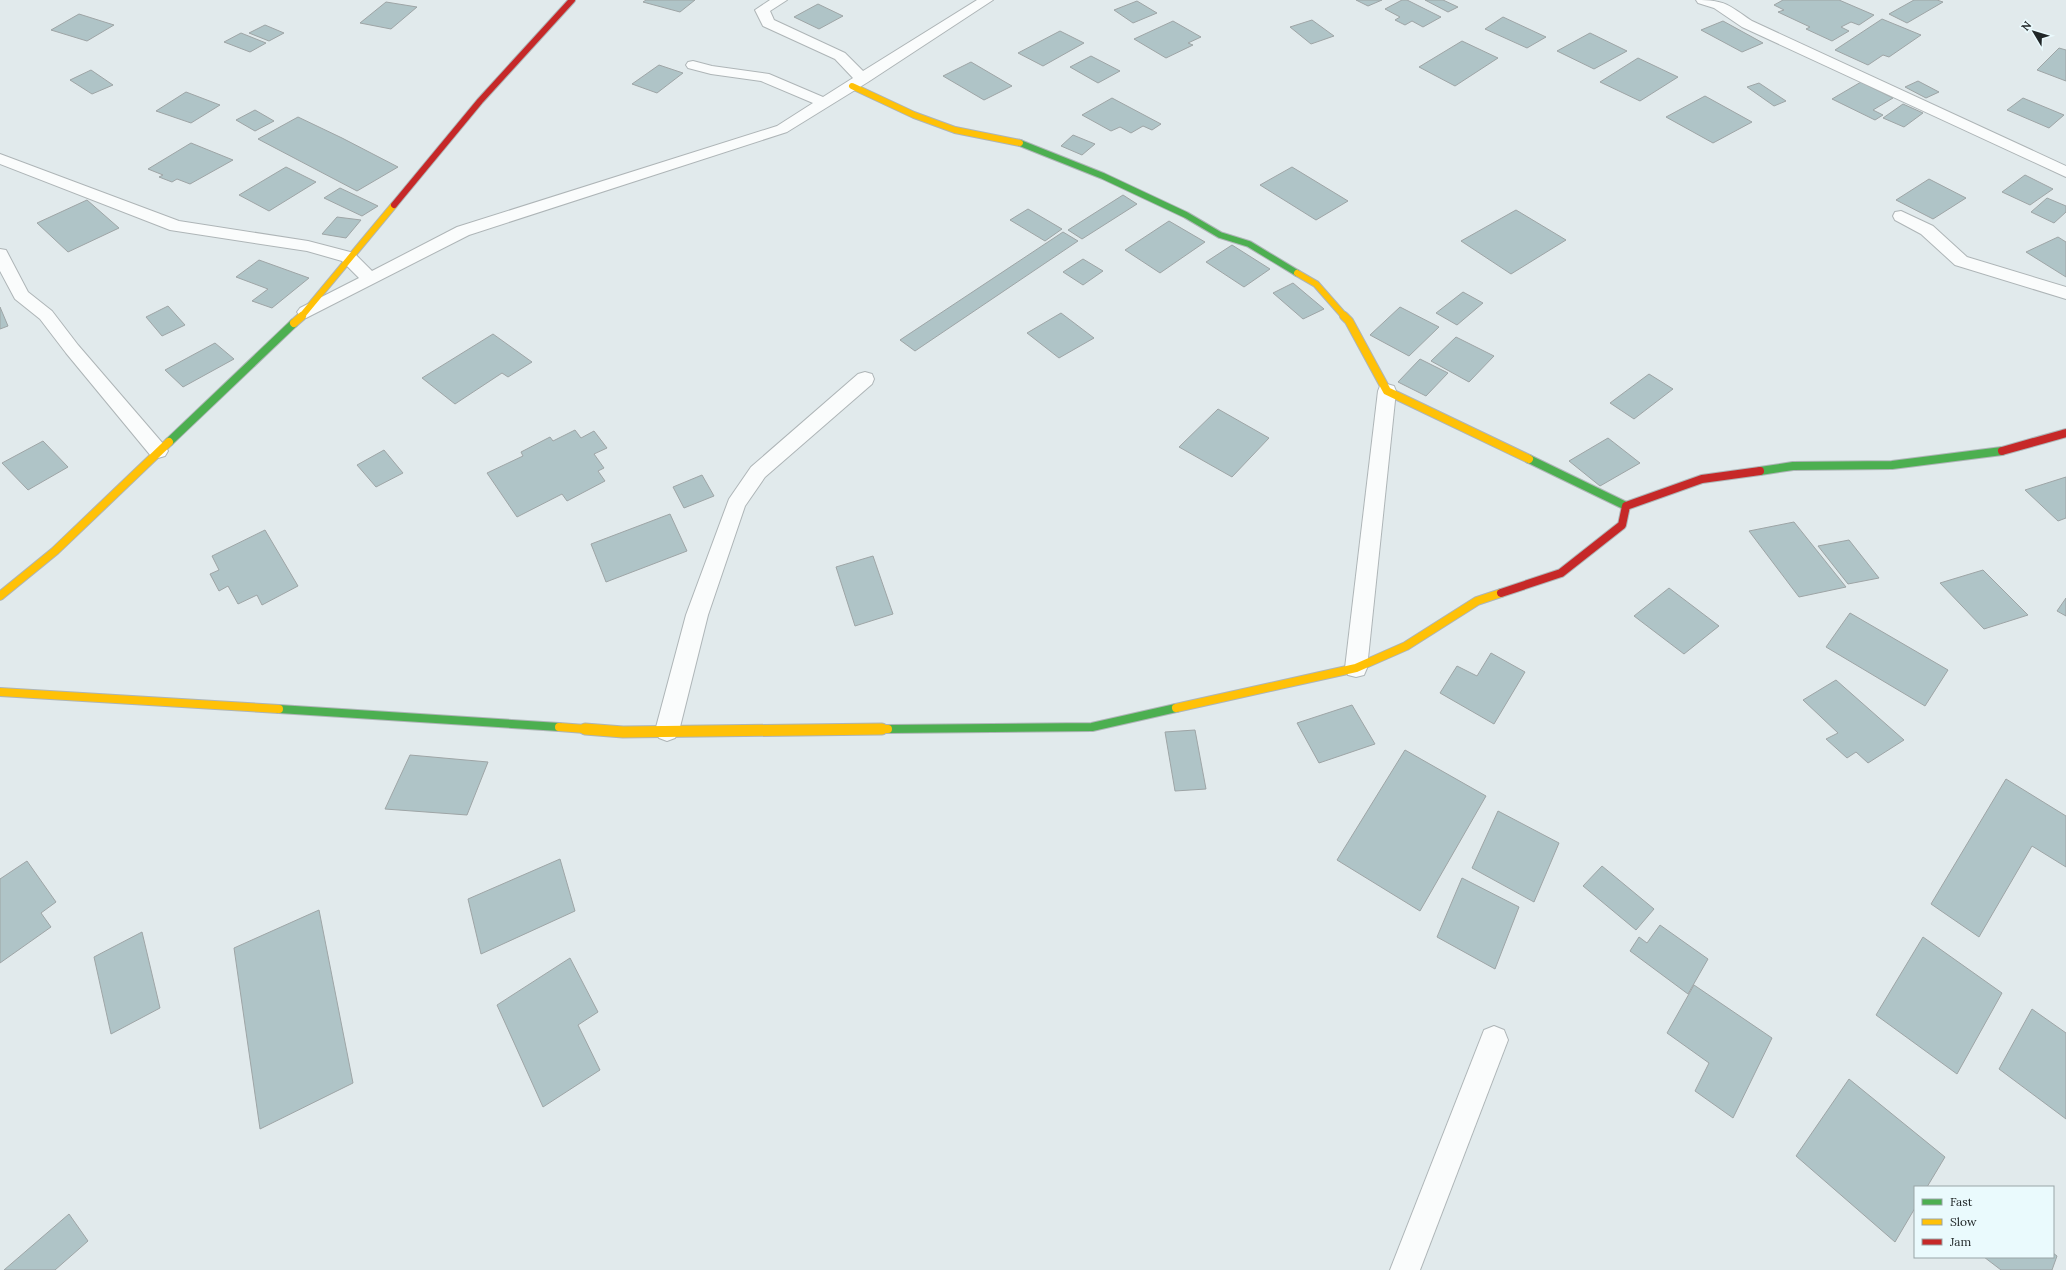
<svg xmlns="http://www.w3.org/2000/svg" width="2066" height="1270" font-family="Lora,serif">
	<style>
		.building { fill: #afc4c7; stroke: #9ea5a6 }
		.lines { fill: none; stroke-linecap: round; stroke-linejoin: round }
		.street-casing { stroke: #aeb5b7; stroke-width: 2 }
		.fast-far1-casing { stroke: #aeb5b7; stroke-width: 8 }
		.fast-casing { stroke: #aeb5b7; stroke-width: 10 }
		.slow-far2-casing { stroke: #aeb5b7; stroke-width: 8 }
		.slow-far1-casing { stroke: #aeb5b7; stroke-width: 10 }
		.slow-casing { stroke: #aeb5b7; stroke-width: 13 }
		.jam-far1-casing { stroke: #aeb5b7; stroke-width: 8 }
		.jam-casing { stroke: #aeb5b7; stroke-width: 10 }
		.street { fill: #fafcfc; fill-rule: evenodd }
		.fast-far1 { stroke: #4caf50; stroke-width: 6 }
		.fast { stroke: #4caf50; stroke-width: 8 }
		.slow-far2 { stroke: #ffc107; stroke-width: 6 }
		.slow-far1 { stroke: #ffc107; stroke-width: 8 }
		.slow { stroke: #ffc107; stroke-width: 11 }
		.jam-far1 { stroke: #c62828; stroke-width: 6 }
		.jam { stroke: #c62828; stroke-width: 8 }
	</style>
	<rect width="100%" height="100%" fill="#e1eaec"/>
	<!-- building -->
	<g class="building">
		<polygon points="646,0 695,0 680,12 643,2"/>
		<polygon points="1356,0 1382,0 1368,6"/>
		<polygon points="1402,0 1407,0 1441,17 1423,27 1412,21 1405,25 1395,20 1400,17 1385,9"/>
		<polygon points="1425,0 1443,0 1458,7 1448,12"/>
		<polygon points="1783,0 1839,0 1874,15 1859,25 1851,22 1841,27 1849,31 1832,41 1806,29 1810,27 1778,12 1784,10 1774,5"/>
		<polygon points="1914,0 1937,0 1943,2 1907,23 1889,14"/>
		<polygon points="1137,1 1157,13 1133,23 1114,10"/>
		<polygon points="386,2 417,7 391,29 360,23"/>
		<polygon points="818,4 843,16 819,29 794,17"/>
		<polygon points="79,14 114,25 87,41 51,30"/>
		<polygon points="1503,17 1546,37 1527,48 1485,29"/>
		<polygon points="1882,19 1921,35 1889,57 1883,55 1868,65 1835,50"/>
		<polygon points="1312,20 1334,36 1311,44 1290,27"/>
		<polygon points="1173,21 1201,37 1188,43 1193,45 1166,58 1134,39"/>
		<polygon points="1723,21 1763,43 1742,52 1701,30"/>
		<polygon points="265,25 284,33 269,41 249,33"/>
		<polygon points="1060,31 1084,43 1043,66 1018,53"/>
		<polygon points="241,33 266,43 250,52 224,42"/>
		<polygon points="1590,33 1627,51 1594,69 1557,51"/>
		<polygon points="1462,41 1498,58 1455,86 1419,67"/>
		<polygon points="2059,48 2066,50 2066,81 2037,70"/>
		<polygon points="1091,56 1120,71 1098,83 1070,67"/>
		<polygon points="1638,58 1678,77 1640,101 1600,82"/>
		<polygon points="971,62 1012,86 984,100 943,76"/>
		<polygon points="659,65 683,73 657,93 632,84"/>
		<polygon points="91,70 113,85 92,94 70,80"/>
		<polygon points="1918,81 1939,92 1926,98 1905,87"/>
		<polygon points="1861,82 1893,98 1873,110 1883,115 1875,120 1832,99"/>
		<polygon points="1759,83 1786,101 1774,106 1747,87"/>
		<polygon points="186,92 220,105 191,123 156,111"/>
		<polygon points="1705,96 1752,122 1713,143 1666,117"/>
		<polygon points="1112,98 1161,124 1152,130 1143,126 1131,133 1120,127 1111,131 1082,115"/>
		<polygon points="2023,98 2064,115 2049,128 2007,110"/>
		<polygon points="1903,104 1923,113 1904,127 1883,118"/>
		<polygon points="255,110 274,121 255,131 236,120"/>
		<polygon points="298,117 342,138 398,167 357,191 258,139"/>
		<polygon points="1073,135 1095,144 1082,155 1061,146"/>
		<polygon points="191,143 233,160 190,184 177,179 172,182 159,177 163,175 148,169"/>
		<polygon points="286,167 316,182 269,211 239,195"/>
		<polygon points="1292,167 1348,201 1316,220 1260,185"/>
		<polygon points="2025,175 2053,189 2030,205 2002,192"/>
		<polygon points="1929,179 1966,198 1933,219 1896,200"/>
		<polygon points="340,188 378,206 362,216 324,198"/>
		<polygon points="1123,195 1137,204 1082,239 1068,230"/>
		<polygon points="2047,198 2066,206 2066,212 2054,223 2031,212"/>
		<polygon points="87,200 119,228 68,252 37,223"/>
		<polygon points="1028,209 1062,229 1045,241 1010,220"/>
		<polygon points="1516,210 1566,240 1511,274 1461,241"/>
		<polygon points="337,217 361,220 346,238 322,234"/>
		<polygon points="1169,221 1205,242 1160,273 1125,250"/>
		<polygon points="1063,232 1078,241 915,351 900,340"/>
		<polygon points="2058,237 2066,242 2066,277 2026,252"/>
		<polygon points="1232,245 1270,269 1244,287 1206,262"/>
		<polygon points="1083,259 1103,271 1083,285 1063,272"/>
		<polygon points="259,260 309,278 272,308 252,301 268,289 236,277"/>
		<polygon points="1293,283 1324,309 1303,319 1273,293"/>
		<polygon points="1463,292 1483,303 1457,325 1436,313"/>
		<polygon points="168,306 185,325 162,336 146,317"/>
		<polygon points="0,307 8,326 0,329"/>
		<polygon points="1400,307 1439,327 1409,356 1370,335"/>
		<polygon points="1061,313 1094,338 1059,358 1027,333"/>
		<polygon points="493,334 532,362 508,377 502,373 455,404 422,378"/>
		<polygon points="1456,337 1494,356 1469,382 1431,361"/>
		<polygon points="215,343 234,359 183,387 165,370"/>
		<polygon points="1420,359 1448,373 1426,396 1398,382"/>
		<polygon points="1649,374 1673,389 1634,419 1610,403"/>
		<polygon points="1218,409 1269,438 1232,477 1179,447"/>
		<polygon points="575,430 581,438 594,431 607,448 594,454 604,468 598,471 605,481 567,501 562,494 517,517 487,473 523,456 521,452 550,437 553,441"/>
		<polygon points="1608,438 1640,463 1600,486 1569,461"/>
		<polygon points="43,441 68,467 28,490 2,463"/>
		<polygon points="384,450 403,473 376,487 357,465"/>
		<polygon points="702,475 714,496 684,508 673,487"/>
		<polygon points="2066,477 2066,518 2058,521 2025,490"/>
		<polygon points="670,514 687,551 606,582 591,544"/>
		<polygon points="1794,522 1846,587 1799,597 1749,531"/>
		<polygon points="265,530 298,586 262,605 257,595 238,604 228,586 219,591 210,574 219,570 212,556"/>
		<polygon points="1849,540 1879,578 1848,584 1818,546"/>
		<polygon points="873,556 893,614 855,626 836,567"/>
		<polygon points="1983,570 2028,615 1984,629 1940,583"/>
		<polygon points="1669,588 1719,626 1684,654 1634,616"/>
		<polygon points="2066,598 2066,616 2057,611"/>
		<polygon points="1850,613 1948,670 1925,706 1826,647"/>
		<polygon points="1491,653 1525,672 1494,724 1440,693 1457,666 1477,676"/>
		<polygon points="1836,680 1904,740 1868,763 1856,752 1847,758 1826,739 1838,733 1803,700"/>
		<polygon points="1352,705 1375,744 1319,763 1297,723"/>
		<polygon points="1195,730 1206,789 1175,791 1165,732"/>
		<polygon points="1405,750 1486,796 1420,911 1337,860"/>
		<polygon points="410,755 488,762 467,815 385,809"/>
		<polygon points="2006,779 2066,816 2066,867 2032,846 1979,937 1931,904"/>
		<polygon points="1498,811 1559,843 1534,902 1472,868"/>
		<polygon points="560,859 575,911 481,954 468,899"/>
		<polygon points="27,861 56,902 41,913 51,927 0,963 0,879"/>
		<polygon points="1602,866 1654,909 1636,930 1583,886"/>
		<polygon points="1462,878 1519,907 1495,969 1437,937"/>
		<polygon points="319,910 353,1083 260,1129 234,948"/>
		<polygon points="1660,925 1708,959 1688,994 1630,951 1639,937 1647,943"/>
		<polygon points="142,932 160,1008 111,1034 94,957"/>
		<polygon points="1923,937 2002,993 1957,1074 1876,1015"/>
		<polygon points="570,958 598,1012 578,1025 600,1070 543,1107 497,1005"/>
		<polygon points="1694,985 1772,1038 1733,1118 1695,1091 1709,1063 1667,1033"/>
		<polygon points="2032,1009 2066,1033 2066,1119 1999,1069"/>
		<polygon points="1849,1079 1945,1157 1927,1187 1915,1187 1915,1208 1895,1242 1796,1156"/>
		<polygon points="69,1214 88,1241 55,1270 4,1270"/>
		<polygon points="2053,1253 2057,1256 2052,1270 2001,1270 1984,1257 2053,1257"/>
	</g>
	<g class="lines">
		<defs>
			<g id="street">
				<polygon points="770,0 787,0 770,11 774,20 845,53 863,71 977,0 993,0 868,82 787,132 469,235 306,318 300,316 297,312 300,308 359,278 342,261 307,251 170,230 0,164 0,154 179,221 308,241 354,253 372,271 457,227 777,126 813,103 761,81 711,74 688,68 686,65 688,62 693,61 712,66 769,74 823,97 853,78 835,59 763,26 755,10"/>
				<path d="M1696 0C1726 0 1728 5 1752 21L2066 166V177L1742 27 1714 8 1698 3Z"/>
				<polygon points="1901,211 1933,226 1967,257 2066,287 2066,299 1955,265 1921,234 1895,220 1893,216 1895,212"/>
				<polygon points="0,249 6,250 28,292 52,311 78,345 165,446 168,451 165,456 158,458 151,456 66,353 40,319 15,299 0,271"/>
				<polygon points="865,372 872,374 874,379 872,384 765,477 745,506 708,615 679,731 675,738 667,741 659,738 655,731 686,615 729,499 751,467 858,374"/>
				<polygon points="1387,384 1394,386 1396,391 1367,668 1364,675 1356,677 1348,675 1345,668 1378,391 1380,386"/>
				<polygon points="1494,1026 1504,1030 1508,1040 1420,1270 1390,1270 1484,1030"/>
			</g>
			<polyline id="fast-far1" points="1020,143 1103,176 1186,215 1220,235 1249,244 1297,273"/>
			<g id="fast">
				<polyline points="169,442 294,323"/>
				<polyline points="1529,459 1626,506"/>
				<polyline points="1760,471 1793,466 1892,465 2002,451"/>
				<polyline points="279,709 559,727"/>
				<polyline points="888,729 1092,727 1176,708"/>
			</g>
			<g id="slow-far2">
				<polyline points="852,86 914,115 955,130 1020,143"/>
				<polyline points="1297,273 1316,284 1345,317"/>
				<polyline points="301,317 394,205"/>
			</g>
			<g id="slow-far1">
				<polyline points="1344,316 1349,321 1387,391 1529,459"/>
				<polyline points="294,323 302,316"/>
				<polyline points="0,596 55,551 169,442"/>
				<polyline points="0,692 279,709"/>
				<polyline points="1176,708 1356,668 1406,646 1477,601 1501,593"/>
				<polyline points="559,727 598,730"/>
				<polyline points="794,730 888,729"/>
			</g>
			<polyline id="slow" points="585,729 623,732 882,729"/>
			<polyline id="jam-far1" points="394,205 480,101 572,0"/>
			<g id="jam">
				<polyline points="2002,451 2066,433"/>
				<polyline points="1501,593 1561,573 1622,525 1626,506 1702,479 1760,471"/>
			</g>
		</defs>
		<!-- street casing -->
		<use href="#street" class="street-casing"/>
		<!-- fast-far1 casing -->
		<use href="#fast-far1" class="fast-far1-casing"/>
		<!-- fast casing -->
		<use href="#fast" class="fast-casing"/>
		<!-- slow-far2 casing -->
		<use href="#slow-far2" class="slow-far2-casing"/>
		<!-- slow-far1 casing -->
		<use href="#slow-far1" class="slow-far1-casing"/>
		<!-- slow casing -->
		<use href="#slow" class="slow-casing"/>
		<!-- jam-far1 casing -->
		<use href="#jam-far1" class="jam-far1-casing"/>
		<!-- jam casing -->
		<use href="#jam" class="jam-casing"/>
		<!-- street -->
		<use href="#street" class="street"/>
		<!-- fast-far1 -->
		<use href="#fast-far1" class="fast-far1"/>
		<!-- fast -->
		<use href="#fast" class="fast"/>
		<!-- slow-far2 -->
		<use href="#slow-far2" class="slow-far2"/>
		<!-- slow-far1 -->
		<use href="#slow-far1" class="slow-far1"/>
		<!-- slow -->
		<use href="#slow" class="slow"/>
		<!-- jam-far1 -->
		<use href="#jam-far1" class="jam-far1"/>
		<!-- jam -->
		<use href="#jam" class="jam"/>
	</g>
	<!-- legend -->
	<rect x="1914" y="1186" width="140" height="72" fill="#eafafd" stroke="#99a5a7"/>
	<rect x="1922" y="1199" width="20" height="6" fill="#4caf50" stroke="#99a5a7"/>
	<text x="1950" y="1206" font-size="12" fill="#202627">Fast</text>
	<rect x="1922" y="1219" width="20" height="6" fill="#ffc107" stroke="#99a5a7"/>
	<text x="1950" y="1226" font-size="12" fill="#202627">Slow</text>
	<rect x="1922" y="1239" width="20" height="6" fill="#c62828" stroke="#99a5a7"/>
	<text x="1950" y="1246" font-size="12" fill="#202627">Jam</text>
	<!-- north arrow -->
	<g transform="translate(2034 32) rotate(308)" stroke="#eafafd" stroke-width="3" paint-order="stroke">
	<path d="M0-3L7 15L0 10L-7 15Z" fill="#202627"/>
	<text y="-6" font-size="11" font-weight="bold" text-anchor="middle" fill="#202627">N</text>
	</g>
</svg>
